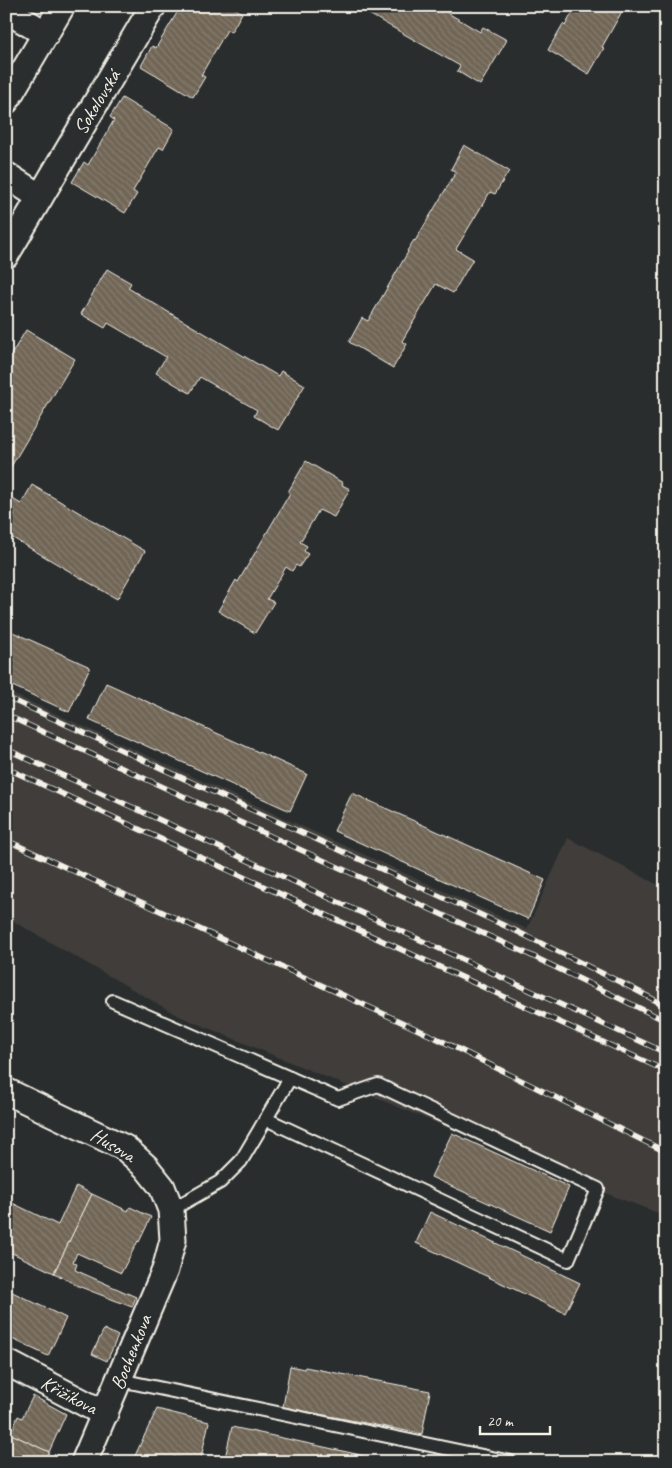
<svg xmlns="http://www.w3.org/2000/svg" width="672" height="1468" font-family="Caveat,sans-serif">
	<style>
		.built { fill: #3f3e3a }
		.building { fill: url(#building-back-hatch); stroke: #f4f1e8 }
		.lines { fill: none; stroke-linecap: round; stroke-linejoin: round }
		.service-casing { stroke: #f4f1e8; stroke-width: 16 }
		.minor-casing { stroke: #f4f1e8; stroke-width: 29 }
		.service { stroke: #2a2d2e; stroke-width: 12 }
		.minor { stroke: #2a2d2e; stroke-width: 25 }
		.rail-casing { stroke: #f4f1e8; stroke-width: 5.5 }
		.rail { stroke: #2a2d2e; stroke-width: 4; stroke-dasharray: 11; stroke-linecap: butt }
		.labels { text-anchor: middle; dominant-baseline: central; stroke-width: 4.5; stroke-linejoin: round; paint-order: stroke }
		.street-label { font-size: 20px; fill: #f4f1e8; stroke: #2a2d2e }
	</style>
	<defs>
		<pattern id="building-back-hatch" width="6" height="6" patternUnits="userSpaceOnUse" patternTransform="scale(1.25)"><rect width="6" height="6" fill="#716657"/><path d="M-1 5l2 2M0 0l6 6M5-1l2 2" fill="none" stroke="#867c6f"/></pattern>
	</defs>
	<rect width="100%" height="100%" fill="#2a2d2e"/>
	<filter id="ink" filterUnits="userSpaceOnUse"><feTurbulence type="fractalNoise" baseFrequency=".02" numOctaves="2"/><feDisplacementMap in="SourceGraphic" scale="10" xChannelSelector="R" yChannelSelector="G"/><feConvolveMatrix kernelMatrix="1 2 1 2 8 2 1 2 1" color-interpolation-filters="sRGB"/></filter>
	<g filter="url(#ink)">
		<!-- built -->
		<polygon class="built" points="6,691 527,929 568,838 666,889 666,1216 605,1193 179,1016 6,917"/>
		<!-- building -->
		<g class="building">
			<polygon points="181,6 232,6 242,13 231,32 227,30 201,75 205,77 193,97 141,66 152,46 156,48"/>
			<polygon points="355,6 436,6 480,32 483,27 507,40 480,85 457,71 460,66"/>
			<polygon points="576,6 625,6 602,47 604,48 589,74 548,50 563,24 565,26"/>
			<polygon points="122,98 174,129 163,149 159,147 133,191 137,194 125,213 72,182 84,162 88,165 114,120 110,117"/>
			<polygon points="464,145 509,171 495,194 490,192 456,249 473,259 453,293 436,284 402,341 407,344 393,368 349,342 362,318 368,321 408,252 407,251 414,240 415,241 434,209 456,172 451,169"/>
			<polygon points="107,269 131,283 128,288 180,319 278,376 281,371 305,385 278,430 254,416 257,410 200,377 190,393 156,373 166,357 108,323 105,328 81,314"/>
			<polygon points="26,330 75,359 6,475 6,363"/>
			<polygon points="306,461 343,483 342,485 350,489 334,517 319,510 300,542 307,546 304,551 308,554 299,567 296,565 292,571 286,567 267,599 274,602 255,633 218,611 236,580 238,582 290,493 288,492"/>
			<polygon points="32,485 145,551 117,599 6,534 6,529 15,514 6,509 6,495 21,504"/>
			<polygon points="6,629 90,667 69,712 6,683"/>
			<polygon points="106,683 307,774 290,811 89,720"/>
			<polygon points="352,793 545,880 528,919 334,831"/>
			<polygon points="452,1133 569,1187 550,1231 431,1177"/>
			<polygon points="76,1186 92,1194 54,1273 6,1250 6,1200 58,1225"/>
			<polygon points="92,1194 128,1211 130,1207 151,1217 139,1242 138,1241 121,1273 77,1253 73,1262 77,1264 75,1270 136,1297 132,1307 78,1286 54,1273"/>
			<polygon points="430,1212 580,1283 565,1313 416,1243"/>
			<polygon points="6,1289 66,1318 48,1356 6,1336"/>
			<polygon points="104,1329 118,1336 107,1361 92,1354"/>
			<polygon points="290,1366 304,1369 305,1367 430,1391 422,1434 283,1407"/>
			<polygon points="33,1396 66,1414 49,1452 11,1434 18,1416 22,1418"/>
			<polygon points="157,1409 209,1422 200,1462 174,1457 172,1462 132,1462"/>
			<polygon points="232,1427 356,1454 354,1462 224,1462"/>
			<polygon points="11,1434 49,1452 44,1462 6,1462 6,1442"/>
			<polygon points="356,1454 387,1462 354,1462"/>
		</g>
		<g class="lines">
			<defs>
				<g id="service">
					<polyline points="113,1001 338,1099 378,1085 598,1189 568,1260 266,1119"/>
					<polyline points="171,1210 220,1182 241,1161 290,1078"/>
					<polyline points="120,1380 511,1462"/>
				</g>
				<g id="minor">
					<polyline points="6,10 46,34"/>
					<polyline points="6,101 62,6"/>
					<polyline points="6,175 40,197"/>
					<polyline points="6,255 153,6"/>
					<polyline points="6,1091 125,1148 146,1167 162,1187 171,1210 173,1240 165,1270 84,1462"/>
					<polyline points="6,1362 105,1414"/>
				</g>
			</defs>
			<!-- service casing -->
			<use href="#service" class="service-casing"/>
			<!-- minor casing -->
			<use href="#minor" class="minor-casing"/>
			<!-- service -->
			<use href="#service" class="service"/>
			<!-- minor -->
			<use href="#minor" class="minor"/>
			<defs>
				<g id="rail">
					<polyline points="6,697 514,930 628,986 666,1006"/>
					<polyline points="6,715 526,953 666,1021"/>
					<polyline points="6,749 666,1053"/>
					<polyline points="6,768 666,1071"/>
					<polyline points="6,840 434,1037 666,1152"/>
				</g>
			</defs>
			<!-- rail casing -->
			<use href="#rail" class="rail-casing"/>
			<!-- rail -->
			<use href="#rail" class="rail"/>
		</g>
	</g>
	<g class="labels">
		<!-- street labels -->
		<g class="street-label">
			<text transform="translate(97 102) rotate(-59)">Sokolovská</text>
			<text transform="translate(113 1145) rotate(31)">Husova</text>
			<text transform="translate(131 1352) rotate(-68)">Bochenkova</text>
			<text transform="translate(69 1395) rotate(28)">Křižíkova</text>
		</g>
	</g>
	<!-- margin -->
	<rect width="672" height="1468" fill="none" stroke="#2a2d2e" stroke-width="25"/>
	<rect x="12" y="12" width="647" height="1443" fill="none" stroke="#f4f1e8" stroke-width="2" filter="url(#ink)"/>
	<!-- scale -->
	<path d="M480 1426v8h70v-8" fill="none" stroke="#f4f1e8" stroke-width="2.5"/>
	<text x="487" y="1426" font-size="15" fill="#f4f1e8" stroke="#2a2d2e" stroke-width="4" paint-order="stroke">20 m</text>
</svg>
